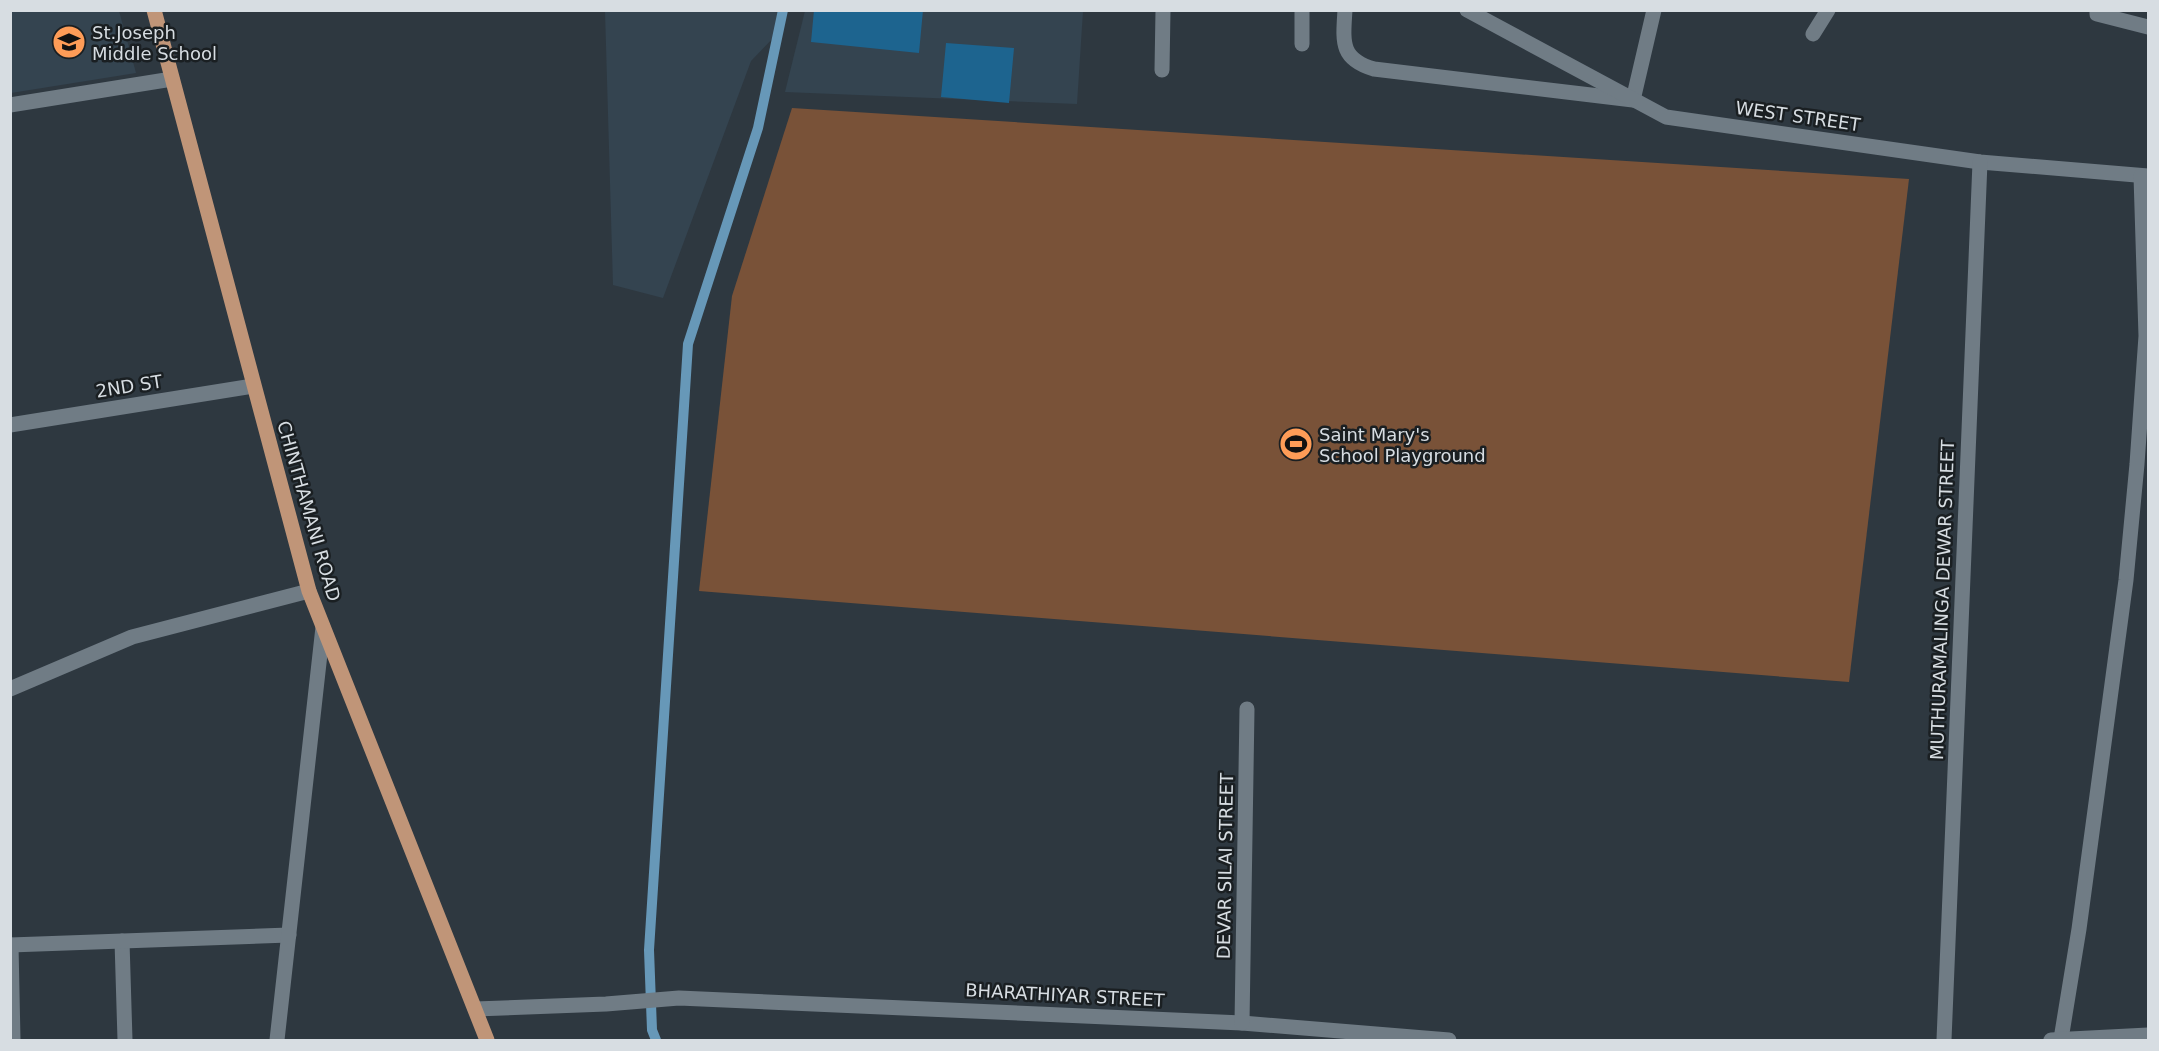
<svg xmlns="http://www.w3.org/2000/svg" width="2159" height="1051" font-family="'DejaVu Sans',sans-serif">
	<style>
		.built { fill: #344450 }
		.green { fill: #795238 }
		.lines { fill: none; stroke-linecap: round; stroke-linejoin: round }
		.stream { stroke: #6798b8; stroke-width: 10 }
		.building { fill: #1d648f }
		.minor { stroke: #707c85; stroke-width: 15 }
		.major { stroke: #c09578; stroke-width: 15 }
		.labels { text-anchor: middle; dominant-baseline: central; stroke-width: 5; stroke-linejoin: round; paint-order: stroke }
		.poi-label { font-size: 18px; fill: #d7dde2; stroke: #1a1f22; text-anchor: start }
		.street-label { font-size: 18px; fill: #d7dde2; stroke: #1a1f22 }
	</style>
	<rect width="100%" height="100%" fill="#2e3840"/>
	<!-- built -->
	<g class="built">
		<polygon points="11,10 119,11 136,73 11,93"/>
		<polygon points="605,11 784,11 777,34 751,61 663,298 613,285"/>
		<polygon points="805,11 1083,11 1077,104 785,92"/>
	</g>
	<!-- green -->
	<polygon class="green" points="792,108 1909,179 1849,682 699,591 732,296"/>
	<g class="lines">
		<!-- stream -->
		<polyline class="stream" points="656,1040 652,1030 649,950 688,344 758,128 783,10"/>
	</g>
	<!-- building -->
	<g class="building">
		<polygon points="814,10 923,10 919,53 811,42"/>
		<polygon points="946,43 1014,48 1009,103 941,97"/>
	</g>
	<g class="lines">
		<!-- minor -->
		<g class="minor">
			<path d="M1345 10C1343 42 1340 59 1374 69L1633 100 1654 10"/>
			<polyline points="1467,10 1666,117 1980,162 2148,176"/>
			<polyline points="2097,10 2097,14 2148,27"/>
			<polyline points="1813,34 1828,10"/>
			<polyline points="1302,44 1302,10"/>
			<polyline points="1162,70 1163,10"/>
			<polyline points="10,105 172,79"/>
			<polyline points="10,425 253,386"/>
			<polyline points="10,689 132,637 309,591"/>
			<polyline points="122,941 125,1040"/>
			<polyline points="10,945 289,935"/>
			<polyline points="11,945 13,1040"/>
			<polyline points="475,1009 606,1004 679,998 1242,1023 1449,1040"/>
			<polyline points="1242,1023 1247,709"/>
			<polyline points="2061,1039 2079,929 2126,580 2137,464 2146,336 2141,176"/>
			<polyline points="277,1040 323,627"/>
			<polyline points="1944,1040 1980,162"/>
			<polyline points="2051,1040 2148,1035"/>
		</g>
		<!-- major -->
		<polyline class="major" points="154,10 309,591 487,1040"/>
	</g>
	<!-- icons -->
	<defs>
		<symbol id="school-disc" viewBox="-11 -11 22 22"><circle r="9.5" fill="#fe9c57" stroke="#1a1f22"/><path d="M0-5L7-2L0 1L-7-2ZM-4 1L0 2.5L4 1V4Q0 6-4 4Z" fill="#111"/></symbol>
		<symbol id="stadium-disc" viewBox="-11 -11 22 22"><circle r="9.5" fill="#fe9c57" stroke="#1a1f22"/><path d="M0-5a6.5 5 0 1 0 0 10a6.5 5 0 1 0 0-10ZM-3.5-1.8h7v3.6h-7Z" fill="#111"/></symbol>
	</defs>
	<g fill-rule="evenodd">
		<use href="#school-disc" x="50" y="23" width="38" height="38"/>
		<use href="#stadium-disc" x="1277" y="425" width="38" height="38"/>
	</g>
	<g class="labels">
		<!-- poi labels -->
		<g class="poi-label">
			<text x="92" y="32">St.Joseph<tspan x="92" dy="21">Middle School</tspan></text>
			<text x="1319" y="434">Saint Mary's<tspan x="1319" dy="21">School Playground</tspan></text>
		</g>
		<!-- street labels -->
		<g class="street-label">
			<text transform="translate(1798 116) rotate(8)">WEST STREET</text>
			<text transform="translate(129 386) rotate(-9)">2ND ST</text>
			<text transform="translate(309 511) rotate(74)">CHINTHAMANI ROAD</text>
			<text transform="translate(1942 600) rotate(-88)">MUTHURAMALINGA DEWAR STREET</text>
			<text transform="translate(1225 866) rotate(-89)">DEVAR SILAI STREET</text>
			<text transform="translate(1065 995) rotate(3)">BHARATHIYAR STREET</text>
		</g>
	</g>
	<!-- border -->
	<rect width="2159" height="1051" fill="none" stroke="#d7dde2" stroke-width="24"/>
</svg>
